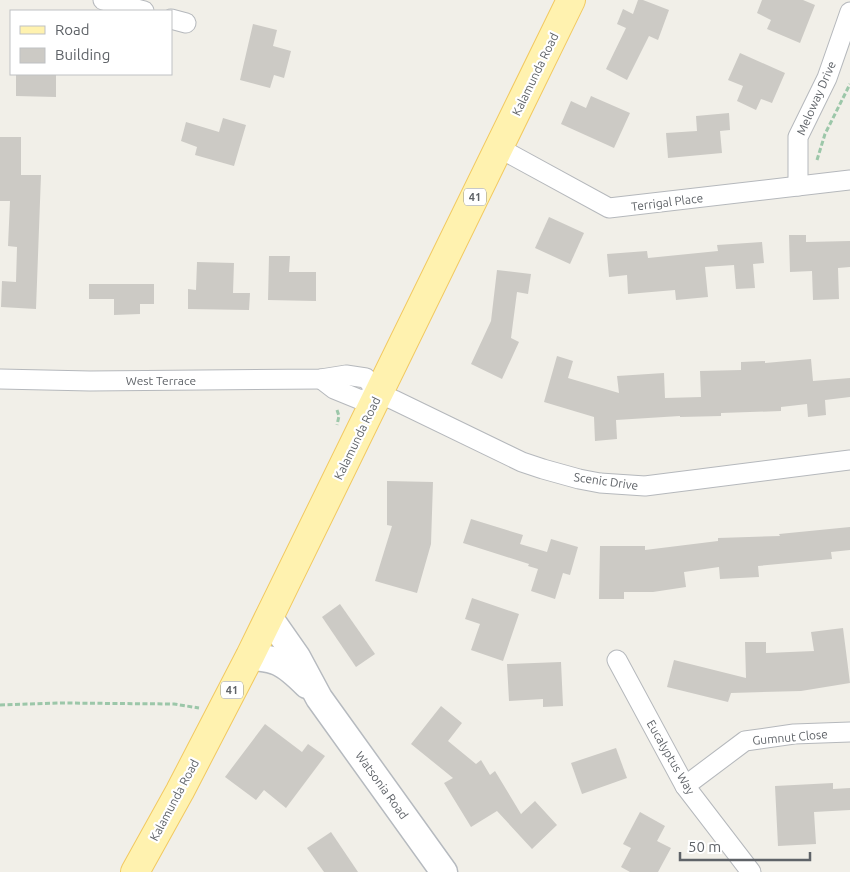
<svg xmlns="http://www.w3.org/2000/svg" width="850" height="872" font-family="Ubuntu,sans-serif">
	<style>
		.building { fill: #cccac5 }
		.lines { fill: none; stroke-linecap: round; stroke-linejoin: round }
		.street-casing { stroke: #b5b8bc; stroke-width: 21 }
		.secondary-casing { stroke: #b6babf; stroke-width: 29 }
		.primary-casing { stroke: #f2c960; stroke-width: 30 }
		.path { stroke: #9cc7a9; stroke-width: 3; stroke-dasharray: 5 2.5; stroke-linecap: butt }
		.street { stroke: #fff; stroke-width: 19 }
		.secondary { stroke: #fff; stroke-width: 26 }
		.primary { stroke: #fff2af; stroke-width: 28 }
		.labels { text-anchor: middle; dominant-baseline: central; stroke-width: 4.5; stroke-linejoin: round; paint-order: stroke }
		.shield { fill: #fff; stroke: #8f9295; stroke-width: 1 }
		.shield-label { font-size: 11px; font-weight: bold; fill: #5f6368 }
		.street-label { font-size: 12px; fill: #5f6368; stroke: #fff }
	</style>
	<rect width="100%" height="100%" fill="#f1efe8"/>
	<!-- building -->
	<g class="building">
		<polygon points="638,0 643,0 669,10 658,40 649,36 627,80 606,69 626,28 617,24 623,9 633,14"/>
		<polygon points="762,0 803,0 815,5 800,43 767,29 771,20 757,13"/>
		<polygon points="253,24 277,30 273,46 291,51 284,78 274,75 270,88 240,80"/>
		<polygon points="740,53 785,73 772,103 761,99 756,110 737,101 743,86 728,80"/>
		<polygon points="16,74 56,74 56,97 16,96"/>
		<polygon points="591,96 630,113 614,148 561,124 571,101 586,108"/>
		<polygon points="729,113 730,130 720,131 722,153 668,158 666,133 697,131 696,116"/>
		<polygon points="223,118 246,125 234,166 195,155 197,147 181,141 186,122 219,132"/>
		<polygon points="0,137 21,137 21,175 41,175 36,309 1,307 2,281 16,282 17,247 8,246 10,201 0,201"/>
		<polygon points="549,217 584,233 570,264 535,248"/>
		<polygon points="789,235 806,235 806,242 850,241 850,267 838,268 839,299 813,300 812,271 790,272"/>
		<polygon points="762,242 764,263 753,264 755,288 736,289 734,265 705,267 708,297 676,300 675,290 628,294 627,275 609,277 607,254 647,251 648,258 718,251 717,245"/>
		<polygon points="269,256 290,256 289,272 316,272 316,301 268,300"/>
		<polygon points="197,262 234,263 233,293 250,293 249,310 188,309 188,289 196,290"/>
		<polygon points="497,270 531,274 528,294 517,292 511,338 519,342 502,379 471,364 491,321"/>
		<polygon points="89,284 154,284 154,304 140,304 140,314 114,315 114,299 89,299"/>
		<polygon points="557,356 573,361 568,378 619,393 617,376 664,373 665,398 701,397 700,371 741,370 741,362 765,361 765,363 811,359 813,381 850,378 850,397 825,400 826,415 808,417 807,404 781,407 781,411 721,413 721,416 680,417 680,416 616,420 617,439 595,441 594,417 544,402"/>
		<polygon points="387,481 433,482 431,544 417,593 375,581 392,526 387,525"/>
		<polygon points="471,519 523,535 520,544 547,552 551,539 578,547 570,575 563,573 555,599 531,591 538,569 528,566 529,564 463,543"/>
		<polygon points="850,527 850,550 831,552 832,559 758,566 759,577 720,579 719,567 684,572 686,587 653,592 624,592 624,599 599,599 600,546 645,546 645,550 718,541 718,538 780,536 779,534"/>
		<polygon points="472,598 519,614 503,661 471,650 480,624 465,619"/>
		<polygon points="340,604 375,654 356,667 322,617"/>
		<polygon points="843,628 850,683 801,691 731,693 728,702 667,687 674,660 746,678 745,642 766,642 766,653 814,651 811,632"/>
		<polygon points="561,662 563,706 543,707 543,699 509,701 507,664"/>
		<polygon points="441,706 462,723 448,741 476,764 481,760 490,775 495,771 521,814 535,801 557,825 532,849 497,811 471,827 444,783 453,778 411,744"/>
		<polygon points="265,724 302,752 308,744 325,756 286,808 264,790 256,800 225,777"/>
		<polygon points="616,748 627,778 582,794 571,763"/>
		<polygon points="833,783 833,789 850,788 850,810 814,812 816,844 778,846 775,786"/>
		<polygon points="640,812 665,826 657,841 671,848 658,872 630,872 621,867 631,848 623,844"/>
		<polygon points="331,832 358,872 324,872 307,848"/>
	</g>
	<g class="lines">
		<defs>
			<g id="street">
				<polyline points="103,0 144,11"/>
				<polyline points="171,19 186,23"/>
				<polyline points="499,148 609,208 850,180"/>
				<polyline points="798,186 798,137 827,78 850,12"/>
				<polyline points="0,379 90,381 321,379 346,375 366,378 379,394 394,400 522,462 543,469 579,479 600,483 645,486 850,460"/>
				<polyline points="321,379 334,389 361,400 379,394"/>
				<polyline points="617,660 685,786 751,872"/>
				<polyline points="685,786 745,741 794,734 850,732"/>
			</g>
			<g id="secondary">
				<polyline points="269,617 297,657 319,698 444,872"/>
				<path d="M250 656C259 658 269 658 278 662 289 667 299 677 307 685"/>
			</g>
			<polyline id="primary" points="135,872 180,791 250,656 571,0"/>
		</defs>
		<!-- street casing -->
		<use href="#street" class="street-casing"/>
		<!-- secondary casing -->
		<use href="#secondary" class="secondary-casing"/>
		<!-- primary casing -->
		<use href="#primary" class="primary-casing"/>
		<!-- path -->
		<g class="path">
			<polyline points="817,160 825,134 850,84"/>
			<polyline points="337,410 339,416 337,425"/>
			<polyline points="0,705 61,703 174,704 199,708"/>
		</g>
		<!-- street -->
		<use href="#street" class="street"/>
		<!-- secondary -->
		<use href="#secondary" class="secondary"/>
		<!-- primary -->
		<use href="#primary" class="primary"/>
	</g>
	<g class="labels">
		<!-- shield labels -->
		<g class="shield">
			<rect x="464" y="188.5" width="22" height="17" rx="4"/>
			<rect x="221" y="681.5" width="22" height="17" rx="4"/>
		</g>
		<g class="shield-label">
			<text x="475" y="197">41</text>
			<text x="232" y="690">41</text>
		</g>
		<!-- street labels -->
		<g class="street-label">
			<text transform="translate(535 74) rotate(-64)">Kalamunda Road</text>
			<text transform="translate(816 98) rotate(-66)">Meloway Drive</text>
			<text transform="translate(667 202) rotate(-7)">Terrigal Place</text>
			<text x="161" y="380">West Terrace</text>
			<text transform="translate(357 438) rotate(-64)">Kalamunda Road</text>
			<text transform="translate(606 481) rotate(8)">Scenic Drive</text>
			<text transform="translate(790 737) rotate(-5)">Gumnut Close</text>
			<text transform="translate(671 757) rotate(60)">Eucalyptus Way</text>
			<text transform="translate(382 785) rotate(54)">Watsonia Road</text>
			<text transform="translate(174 800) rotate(-62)">Kalamunda Road</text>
		</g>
	</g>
	<!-- legend -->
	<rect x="10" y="10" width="162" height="65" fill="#ffffff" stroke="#bfc1c3"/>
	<rect x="20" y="26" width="25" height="8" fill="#fff2af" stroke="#bfc1c3"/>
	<text x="55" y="35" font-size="15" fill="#5f6368">Road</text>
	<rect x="20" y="48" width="25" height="15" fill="#cccac5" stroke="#bfc1c3"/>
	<text x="55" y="60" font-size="15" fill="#5f6368">Building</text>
	<!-- scale -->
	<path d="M680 852v8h130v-8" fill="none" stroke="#5f6368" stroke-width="2.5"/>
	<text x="688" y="852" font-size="15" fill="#5f6368" stroke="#ffffff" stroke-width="4" paint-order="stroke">50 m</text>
</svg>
